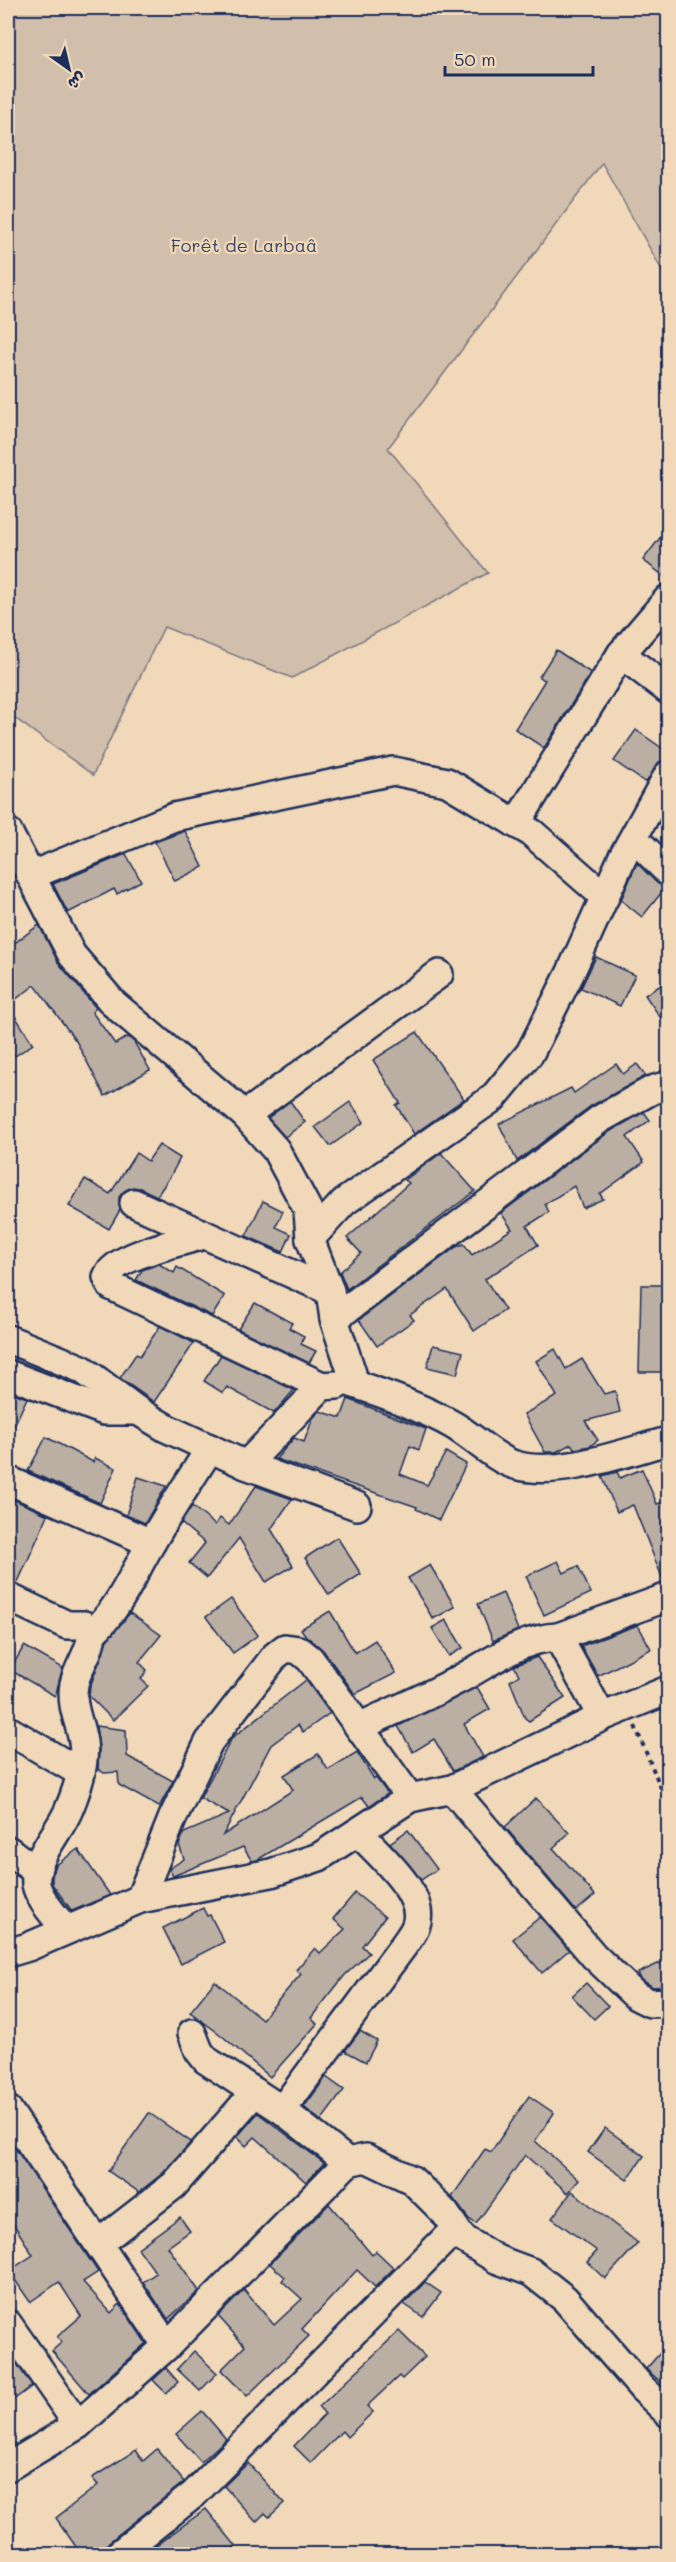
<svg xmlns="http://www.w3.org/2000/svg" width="676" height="2562" font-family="Mali,'Playpen Sans Arabic',sans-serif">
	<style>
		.green { fill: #d1bfab; stroke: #767784; stroke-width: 1.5 }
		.building { fill: #bbaea2; stroke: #1b2f5e; stroke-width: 1.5 }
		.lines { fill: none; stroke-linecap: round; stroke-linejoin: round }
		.minor-casing { stroke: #1b2f5e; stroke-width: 32 }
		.path { stroke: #1b2f5e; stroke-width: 4; stroke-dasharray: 4.5 4.5; stroke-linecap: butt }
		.minor { stroke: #f0d8b8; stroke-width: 27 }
		.labels { text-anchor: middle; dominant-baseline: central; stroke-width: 4.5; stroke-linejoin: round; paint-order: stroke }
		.park-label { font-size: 18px; fill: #36456a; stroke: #f0d8b8 }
	</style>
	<rect width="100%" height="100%" fill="#f0d8b8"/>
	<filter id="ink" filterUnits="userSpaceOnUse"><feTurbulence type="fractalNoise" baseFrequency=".0167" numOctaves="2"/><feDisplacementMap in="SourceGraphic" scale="12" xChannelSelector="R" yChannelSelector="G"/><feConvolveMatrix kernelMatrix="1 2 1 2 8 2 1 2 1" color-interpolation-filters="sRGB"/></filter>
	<g filter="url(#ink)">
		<!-- green -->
		<polygon class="green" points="8,8 668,8 668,281 602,163 388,448 488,573 292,678 164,627 93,775 8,713"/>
		<!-- building -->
		<g class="building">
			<polygon points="669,526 669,580 643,560"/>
			<polygon points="556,650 591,673 544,748 515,729 545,680 539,677"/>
			<polygon points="636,730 669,753 669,759 659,762 646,783 614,761"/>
			<polygon points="185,831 203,867 175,881 155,842"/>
			<polygon points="126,854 141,881 117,894 114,889 68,913 53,884"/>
			<polygon points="637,863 657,883 666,887 642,917 621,900"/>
			<polygon points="39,925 58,962 96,1008 92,1012 115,1044 128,1037 134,1042 150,1070 105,1096 76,1041 35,985 8,1005 8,948"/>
			<polygon points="596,957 635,975 620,1006 581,988"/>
			<polygon points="669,980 669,1030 645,995"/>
			<polygon points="8,1005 33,1044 15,1056 8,1045"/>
			<polygon points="417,1032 464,1099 414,1134 396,1105 400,1103 373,1060"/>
			<polygon points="616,1064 623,1074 637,1064 646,1076 591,1106 517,1161 499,1124 571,1088 574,1093"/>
			<polygon points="290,1101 305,1122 285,1137 268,1118"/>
			<polygon points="350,1102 364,1122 330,1146 315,1127"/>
			<polygon points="644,1112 650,1120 627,1137 644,1162 600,1194 603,1199 583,1208 574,1186 545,1204 549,1212 527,1226 538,1245 485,1279 505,1310 474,1331 447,1289 410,1315 414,1320 377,1346 359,1320 456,1247 464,1244 472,1255 512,1229 501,1213 609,1132"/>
			<polygon points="159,1145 180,1158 171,1175 157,1196 140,1188 132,1187 124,1191 119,1197 120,1210 109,1229 69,1206 85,1179 110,1194 136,1153 148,1161"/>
			<polygon points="441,1153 475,1191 347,1289 340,1272 361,1253 347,1238 409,1183 405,1180"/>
			<polygon points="263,1201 283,1211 276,1227 291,1234 283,1252 246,1236"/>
			<polygon points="159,1264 174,1273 177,1267 225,1296 212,1316 136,1280 142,1270"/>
			<polygon points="641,1285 669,1285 669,1372 639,1372"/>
			<polygon points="255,1303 292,1323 289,1328 304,1336 301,1344 316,1351 309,1363 238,1329"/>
			<polygon points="160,1326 194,1343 154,1402 120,1378 136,1354 140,1356"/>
			<polygon points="433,1345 463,1352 457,1374 427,1367"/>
			<polygon points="555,1349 566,1369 582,1359 604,1394 615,1391 620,1412 585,1421 598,1440 590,1446 575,1449 571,1444 556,1452 545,1452 524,1414 557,1396 536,1361"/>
			<polygon points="221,1355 294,1390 274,1413 227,1387 223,1393 204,1381"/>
			<polygon points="8,1391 27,1398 8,1439"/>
			<polygon points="348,1399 426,1429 419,1450 410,1446 400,1474 427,1485 446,1452 466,1464 439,1520 416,1509 417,1507 276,1459 294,1438 304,1442 313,1418 320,1411 341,1418"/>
			<polygon points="46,1437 93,1462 95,1458 116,1468 100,1503 28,1471"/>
			<polygon points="642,1469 657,1504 669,1500 669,1582 664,1582 633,1505 617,1512 602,1476 617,1472 620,1478"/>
			<polygon points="138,1477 166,1486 145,1523 126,1515"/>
			<polygon points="256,1486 292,1499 271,1529 293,1566 266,1582 239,1538 207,1578 189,1563 205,1543 181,1523 192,1506 215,1525 220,1518 229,1525"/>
			<polygon points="8,1497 48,1515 17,1584 8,1581"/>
			<polygon points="337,1537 361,1574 329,1595 305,1558"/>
			<polygon points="558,1561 564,1573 578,1566 591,1593 544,1615 526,1576"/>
			<polygon points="430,1565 455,1607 433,1619 408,1578"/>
			<polygon points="503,1593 518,1630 493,1641 478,1604"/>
			<polygon points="231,1599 258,1635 233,1653 206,1617"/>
			<polygon points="330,1611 355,1653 375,1640 396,1673 355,1694 323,1650 306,1636 301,1629"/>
			<polygon points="130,1613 161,1635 139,1662 147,1670 141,1679 148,1686 113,1720 89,1696 90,1687 107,1640"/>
			<polygon points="446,1620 463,1648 449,1656 432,1628"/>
			<polygon points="638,1625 651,1649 598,1676 581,1646"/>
			<polygon points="24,1646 63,1668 55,1696 10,1670"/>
			<polygon points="537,1657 565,1698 529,1721 525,1718 510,1681 519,1675 514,1666"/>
			<polygon points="306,1680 330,1713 303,1732 298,1725 271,1745 223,1835 293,1790 284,1775 318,1754 328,1770 357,1752 374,1779 376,1778 388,1794 369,1806 362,1797 257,1860 252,1861 243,1847 173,1876 169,1869 184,1859 179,1845 184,1833 229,1814 200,1798 232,1738"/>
			<polygon points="477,1687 490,1709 464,1724 483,1757 453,1771 434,1739 413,1752 398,1726"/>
			<polygon points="96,1726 126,1730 127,1756 173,1781 159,1807 119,1785 118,1772 104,1773 98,1769 99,1749"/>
			<polygon points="536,1798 569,1833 553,1848 595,1895 576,1911 505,1827"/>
			<polygon points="408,1830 437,1869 421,1880 390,1843"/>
			<polygon points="78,1849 110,1895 72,1911 52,1884 52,1876 56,1865"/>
			<polygon points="355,1893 385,1917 362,1946 369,1953 345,1975 311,2018 317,2024 270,2077 221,2035 190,2012 215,1981 262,2019 301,1974 296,1970 315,1948 320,1953 345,1929 333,1919"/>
			<polygon points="203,1908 207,1916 210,1915 224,1942 181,1964 163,1928"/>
			<polygon points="540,1917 569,1950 542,1973 513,1939"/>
			<polygon points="669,1959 669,1986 653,1987 641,1979 638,1973"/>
			<polygon points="586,1983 608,2006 594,2019 572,1996"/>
			<polygon points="360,2031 377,2041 366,2062 345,2051"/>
			<polygon points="326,2077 344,2090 321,2121 304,2107"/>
			<polygon points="529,2096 554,2113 535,2141 579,2180 568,2193 525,2155 476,2224 468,2218 452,2197 485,2149 491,2152"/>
			<polygon points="149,2113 191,2142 163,2173 139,2192 108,2171"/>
			<polygon points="258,2113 324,2163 306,2182 255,2137 246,2146 237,2137"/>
			<polygon points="605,2128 644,2156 627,2180 588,2152"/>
			<polygon points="8,2137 98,2272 83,2282 111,2313 120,2304 146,2343 89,2394 52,2351 62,2342 57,2337 81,2316 59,2282 30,2302 9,2271 33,2255 8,2215"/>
			<polygon points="572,2191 638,2243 605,2279 587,2262 597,2251 552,2218"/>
			<polygon points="329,2204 372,2255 376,2251 394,2268 375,2287 357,2270 302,2329 309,2336 247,2396 221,2370 245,2346 218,2316 244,2290 274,2325 302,2299 282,2281 285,2277 270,2264"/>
			<polygon points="180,2217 190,2231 168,2247 199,2291 168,2319 143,2282 156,2273 138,2248"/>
			<polygon points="425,2282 441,2293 423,2317 404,2304"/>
			<polygon points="399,2331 425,2357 402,2379 399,2376 367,2406 373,2412 347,2437 342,2431 311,2463 294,2446 325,2414 319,2407"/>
			<polygon points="669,2343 669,2389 646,2369"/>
			<polygon points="8,2351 32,2386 8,2404"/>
			<polygon points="194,2351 217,2373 200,2391 177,2369"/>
			<polygon points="166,2368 178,2382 166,2393 153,2380"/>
			<polygon points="202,2411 226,2439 201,2462 176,2434"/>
			<polygon points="157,2449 184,2482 109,2542 104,2549 96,2554 81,2554 56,2518 98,2485 92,2478 136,2450 143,2461"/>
			<polygon points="248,2463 284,2503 269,2517 265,2513 256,2522 224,2486"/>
			<polygon points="206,2509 236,2546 225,2554 144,2554"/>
		</g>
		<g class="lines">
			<defs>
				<g id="minor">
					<polyline points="621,654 668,690"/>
					<polyline points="516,824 621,654 668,599"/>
					<path d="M8 832 72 955 114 1004 245 1115 276 1150 308 1210 310 1239 330 1291 334 1319 352 1373 351 1383C385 1394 421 1407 453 1425 472 1436 495 1459 515 1465 559 1478 625 1452 668 1441"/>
					<polyline points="635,839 668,872"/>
					<polyline points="32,875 174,817 393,771 447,782 532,833 605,897"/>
					<polyline points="245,1115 439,974"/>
					<polyline points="134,1203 330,1291"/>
					<path d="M204 1235C182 1242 115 1255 107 1277L111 1286 322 1386"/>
					<polyline points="310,1239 344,1202 493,1098 530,1053 570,974 623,856 668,775"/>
					<polyline points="334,1319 600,1119 652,1090 668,1085"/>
					<polyline points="8,1339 82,1369 138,1411 166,1428 246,1465 357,1506"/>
					<polyline points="8,1374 104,1411 138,1411"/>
					<polyline points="246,1465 322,1386 337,1385"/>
					<polyline points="8,1480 151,1543"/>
					<path d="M8 1597 67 1625H84L92 1633C91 1652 78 1666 74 1684 70 1706 80 1722 83 1742 86 1763 77 1790 69 1809 60 1832 33 1858 36 1884 39 1900 56 1917 66 1930"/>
					<path d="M92 1633C120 1609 133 1573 152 1542 170 1510 191 1479 210 1448"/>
					<polyline points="558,1637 668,1597"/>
					<path d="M359 1727C390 1712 423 1699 454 1682 488 1665 519 1638 558 1637L602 1717"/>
					<polyline points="8,1730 81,1773"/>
					<polyline points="452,1789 594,1956 636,1996 650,2003 668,2002"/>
					<polyline points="8,1850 37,1872"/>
					<polyline points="140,1899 173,1817 209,1742 275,1656 285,1648 299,1650 310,1659 410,1798"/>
					<polyline points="8,1953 28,1947 140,1899 271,1873 319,1857 410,1798 452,1789 602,1717 668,1690"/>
					<polyline points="192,2033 199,2051 206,2060 282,2110 348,2162 366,2158 412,2180 445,2213 462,2238 496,2259 531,2272 565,2299 642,2388 668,2413"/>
					<polyline points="8,2110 167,2346"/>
					<path d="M282 2110 404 1945C408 1939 414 1932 416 1925 427 1894 377 1853 358 1832"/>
					<polyline points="99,2243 174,2185 255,2092"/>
					<polyline points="8,2324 78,2425"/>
					<polyline points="8,2467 78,2425 167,2346 348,2162"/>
					<polyline points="119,2554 194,2494 455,2229"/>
				</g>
			</defs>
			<!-- minor casing -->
			<use href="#minor" class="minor-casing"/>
			<!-- path -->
			<polyline class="path" points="635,1726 668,1805"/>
			<!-- minor -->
			<use href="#minor" class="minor"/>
		</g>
	</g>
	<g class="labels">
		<!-- park labels -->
		<g class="park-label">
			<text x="244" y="245">Forêt de Larbaâ</text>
		</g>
	</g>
	<!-- margin -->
	<rect width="676" height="2562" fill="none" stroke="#f0d8b8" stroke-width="30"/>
	<rect x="15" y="15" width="646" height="2532" fill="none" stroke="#1b2f5e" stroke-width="2" filter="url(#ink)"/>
	<!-- north arrow -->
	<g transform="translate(69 69) rotate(146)" stroke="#f0d8b8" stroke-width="4.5" paint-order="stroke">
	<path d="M0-4.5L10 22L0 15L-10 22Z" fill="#1b2f5e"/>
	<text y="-9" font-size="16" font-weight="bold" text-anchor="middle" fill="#1b2f5e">ش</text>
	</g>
	<!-- scale -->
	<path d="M445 66v9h148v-9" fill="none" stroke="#1b2f5e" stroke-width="3"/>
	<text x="454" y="66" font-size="18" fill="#1b2f5e" stroke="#f0d8b8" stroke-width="4.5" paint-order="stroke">50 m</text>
</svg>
